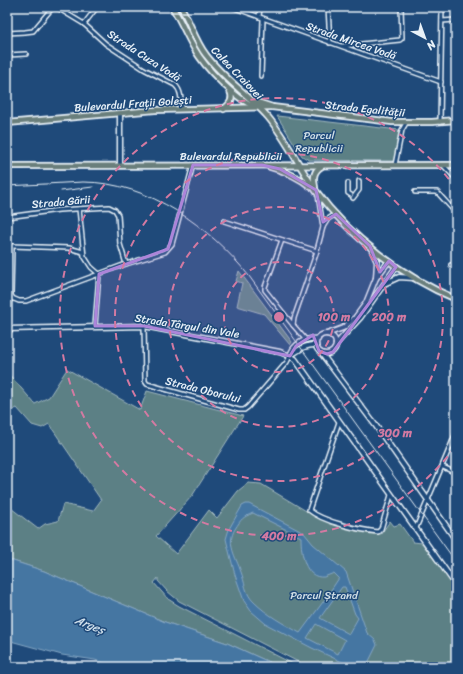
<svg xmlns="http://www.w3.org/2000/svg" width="463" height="674" font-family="Sriracha,sans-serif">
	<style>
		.green { fill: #5c8085; stroke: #a2b8be }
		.water { fill: #4476a2; stroke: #86a7c4; fill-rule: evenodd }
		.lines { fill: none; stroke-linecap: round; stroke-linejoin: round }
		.street-casing { stroke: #e8f1f8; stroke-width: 6 }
		.secondary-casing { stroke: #e8f1f8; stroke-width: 7 }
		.primary-casing { stroke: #e8f1f8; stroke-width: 8 }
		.street { stroke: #1f4a7a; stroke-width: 3 }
		.secondary { stroke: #1f4a7a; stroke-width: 4 }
		.primary { stroke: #6b7f7c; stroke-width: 4.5 }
		.rail { stroke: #e8f1f8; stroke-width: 1 }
		.marked { fill: #ac85d9; fill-opacity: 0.2; stroke: #ac85d9; stroke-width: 3; stroke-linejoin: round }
		.ring { fill: none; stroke: #d37aa2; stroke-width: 2; stroke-dasharray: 7 5 }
		.labels { text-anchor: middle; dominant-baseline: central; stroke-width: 3; stroke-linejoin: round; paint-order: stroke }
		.street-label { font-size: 11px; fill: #e8f1f8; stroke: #1f4a7a }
		.park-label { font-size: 11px; fill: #d3e0e7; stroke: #1f4a7a }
		.water-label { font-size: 12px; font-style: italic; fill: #cfdfeb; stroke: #1f4a7a }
		.centre { fill: #d37aa2; stroke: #1f4a7a; stroke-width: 2 }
		.ring-label { font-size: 12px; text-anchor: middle; font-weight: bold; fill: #d37aa2; stroke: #1f4a7a; stroke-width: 3; stroke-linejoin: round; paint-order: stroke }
	</style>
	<rect width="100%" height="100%" fill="#1f4a7a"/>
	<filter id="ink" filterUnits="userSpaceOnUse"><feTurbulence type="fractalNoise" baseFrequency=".025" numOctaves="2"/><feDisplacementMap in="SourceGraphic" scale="8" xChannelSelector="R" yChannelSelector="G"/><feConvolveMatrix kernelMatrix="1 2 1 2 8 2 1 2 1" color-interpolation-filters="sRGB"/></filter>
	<g filter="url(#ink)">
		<!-- green -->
		<g class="green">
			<polygon points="277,116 399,130 394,161 309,160 302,156"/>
			<polygon points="239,271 292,342 290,345 264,314 237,306 242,283 236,281"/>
			<polygon points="67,369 140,410 147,391 243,416 192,496 156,536 176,554 209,510 217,518 238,491 248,483 261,484 318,518 356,531 381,534 390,521 394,526 400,524 413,542 422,543 456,589 456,667 308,667 179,601 167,591 158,581 158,578 154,583 168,599 179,606 299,667 280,667 227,643 165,622 44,571 7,559 7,505 38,529 45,524 58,521 63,504 93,511 101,500 49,424 42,428 32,425 17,408 7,413 7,372 35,404 49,397"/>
		</g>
		<!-- water -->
		<g class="water">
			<path d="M246 504H249L304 533 313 544 346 572 367 633 375 640 377 645 366 667H353L312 648 266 624 251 611 244 601 235 575 226 539 229 529 242 506ZM253 513 301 537C301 552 304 579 324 577 327 576 331 574 334 573L339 578 323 602 300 633C284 624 267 615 254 602 245 594 245 582 241 572 236 557 226 544 235 529 242 518 242 518 253 513ZM342 587H345L355 614 358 618 349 634 320 618ZM316 624 345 640 338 654 307 638Z"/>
			<polygon points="7,559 44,571 165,622 227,643 280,667 116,667 95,660 62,655 7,640"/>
		</g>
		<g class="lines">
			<defs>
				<g id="street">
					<path d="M56 7 84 24 106 44 144 69 175 85C182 91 181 101 181 109"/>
					<polyline points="232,7 441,82"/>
					<polyline points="328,7 330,43"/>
					<polyline points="259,17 260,7"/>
					<polyline points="442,21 456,20"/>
					<polyline points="84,24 97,7"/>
					<polyline points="7,33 25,32 33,31 53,7"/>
					<polyline points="342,46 400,40 402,38 401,7"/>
					<polyline points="7,55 26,54"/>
					<polyline points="261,76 263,19"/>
					<polyline points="440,122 442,7"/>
					<polyline points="395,165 402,130 406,123"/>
					<polyline points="443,165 456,179"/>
					<polyline points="348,183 348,193 351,195"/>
					<polyline points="415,192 437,192 456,213"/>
					<polyline points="318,195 323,227"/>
					<polyline points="353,198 359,190 359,181"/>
					<polyline points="79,209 84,256 91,267 99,274 95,326"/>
					<polyline points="7,217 59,210 109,207 115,210 118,215 120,244 126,264"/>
					<polyline points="224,221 317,251"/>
					<polyline points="282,240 265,287 265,290 293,325"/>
					<polyline points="7,246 12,246 11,295 13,299"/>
					<polyline points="12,246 69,248 83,252"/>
					<polyline points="451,265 456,264"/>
					<polyline points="7,296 19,301 26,301 126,264 165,252 172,244 193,165"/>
					<polyline points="144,326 145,381 147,384 239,410 244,410 248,407 287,362 290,356"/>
					<polyline points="305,339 293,325 294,318 316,254 323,227 328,219 336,214"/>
					<path d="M339 422 309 510C323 522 360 530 378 532L381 529 391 495"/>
					<polyline points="443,467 456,473"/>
					<polyline points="416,528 456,433"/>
				</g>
				<g id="secondary">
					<polyline points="120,113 120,165"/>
					<polyline points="371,248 377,262 376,278"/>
					<polyline points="386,283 399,277 414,278"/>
					<polyline points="7,329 144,326 280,352 290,356 295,359 456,585"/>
					<polyline points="327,334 343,328 355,318 366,303 376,278 389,261"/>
					<circle cx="326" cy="344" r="10"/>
					<polyline points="336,344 360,318 396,267"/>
					<polyline points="321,353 376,426 456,540"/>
					<path d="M291 355C299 350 306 344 316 345"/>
					<path d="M290 356C294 343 305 338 318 339"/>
				</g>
				<g id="primary">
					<path d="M172 7C181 20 186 35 194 48 205 68 235 99 256 107"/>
					<path d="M181 7C190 22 195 41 206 55 224 79 249 95 268 117 287 140 299 167 316 191 349 236 404 278 456 299"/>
					<polyline points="254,101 272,107 392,122 432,122 456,120"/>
					<path d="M224 109C230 104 234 99 230 91"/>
					<polyline points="7,123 155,110 272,107"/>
					<polyline points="7,166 456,165"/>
					<path d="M270 167C285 171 299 177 311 187"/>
					<path d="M315 187C313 178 313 171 322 166"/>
				</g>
			</defs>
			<!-- street casing -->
			<use href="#street" class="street-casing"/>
			<!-- secondary casing -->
			<use href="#secondary" class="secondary-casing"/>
			<!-- primary casing -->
			<use href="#primary" class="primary-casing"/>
			<!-- street -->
			<use href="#street" class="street"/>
			<!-- secondary -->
			<use href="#secondary" class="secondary"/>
			<!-- primary -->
			<use href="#primary" class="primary"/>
			<!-- rail -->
			<g class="rail">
				<path d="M7 186 83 182C149 182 210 227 249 276L456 562"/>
				<polyline points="61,191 93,187"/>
			</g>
		</g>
	</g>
	<!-- marked area -->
	<path class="marked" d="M193 165H262L280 169 316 190 323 222 336 214 370 246 380 272 389 261 396 267 333 352 327 354 319 351 313 335 296 346 290 356 144 326H95L99 274 168 249Z"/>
	<!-- distance rings -->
	<g class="ring">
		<circle cx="279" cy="317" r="55"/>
		<circle cx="279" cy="317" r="110"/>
		<circle cx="279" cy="317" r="164"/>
		<path d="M455 447A219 219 0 1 1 455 187"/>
	</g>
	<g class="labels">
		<!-- street labels -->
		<g class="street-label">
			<text transform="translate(351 41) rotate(19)">Strada Mircea Vodă</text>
			<text transform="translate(144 56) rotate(33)">Strada Cuza Vodă</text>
			<text transform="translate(237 73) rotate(46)">Calea Craiovei</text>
			<text transform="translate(133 104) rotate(-4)">Bulevardul Frații Golești</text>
			<text transform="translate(365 109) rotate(6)">Strada Egalității</text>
			<text x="231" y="156">Bulevardul Republicii</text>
			<text transform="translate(61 202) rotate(-5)">Strada Gării</text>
			<text transform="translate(187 326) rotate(9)">Strada Târgul din Vale</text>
			<text transform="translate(203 390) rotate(14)">Strada Oborului</text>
		</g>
		<!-- park labels -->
		<g class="park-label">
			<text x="319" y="135">Parcul<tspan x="319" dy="13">Republicii</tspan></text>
			<text x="324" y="595">Parcul Ștrand</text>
		</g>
		<!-- water labels -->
		<g class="water-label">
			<text transform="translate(90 625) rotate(22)">Argeș</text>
		</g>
	</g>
	<circle cx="279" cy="317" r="6" class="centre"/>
	<g class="ring-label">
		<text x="334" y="321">100 m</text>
		<text x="389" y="321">200 m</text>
		<text x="395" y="437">300 m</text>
		<text x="279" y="540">400 m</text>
	</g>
	<!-- margin -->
	<rect width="463" height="674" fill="none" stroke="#1f4a7a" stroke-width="24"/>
	<rect x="12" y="12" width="439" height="650" fill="none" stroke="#e8f1f8" stroke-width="1.5" filter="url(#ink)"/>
	<!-- north arrow -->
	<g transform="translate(425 38) rotate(139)" stroke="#1f4a7a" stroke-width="3" paint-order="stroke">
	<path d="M0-3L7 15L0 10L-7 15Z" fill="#e8f1f8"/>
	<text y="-6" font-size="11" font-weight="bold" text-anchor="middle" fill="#e8f1f8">N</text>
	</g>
</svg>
